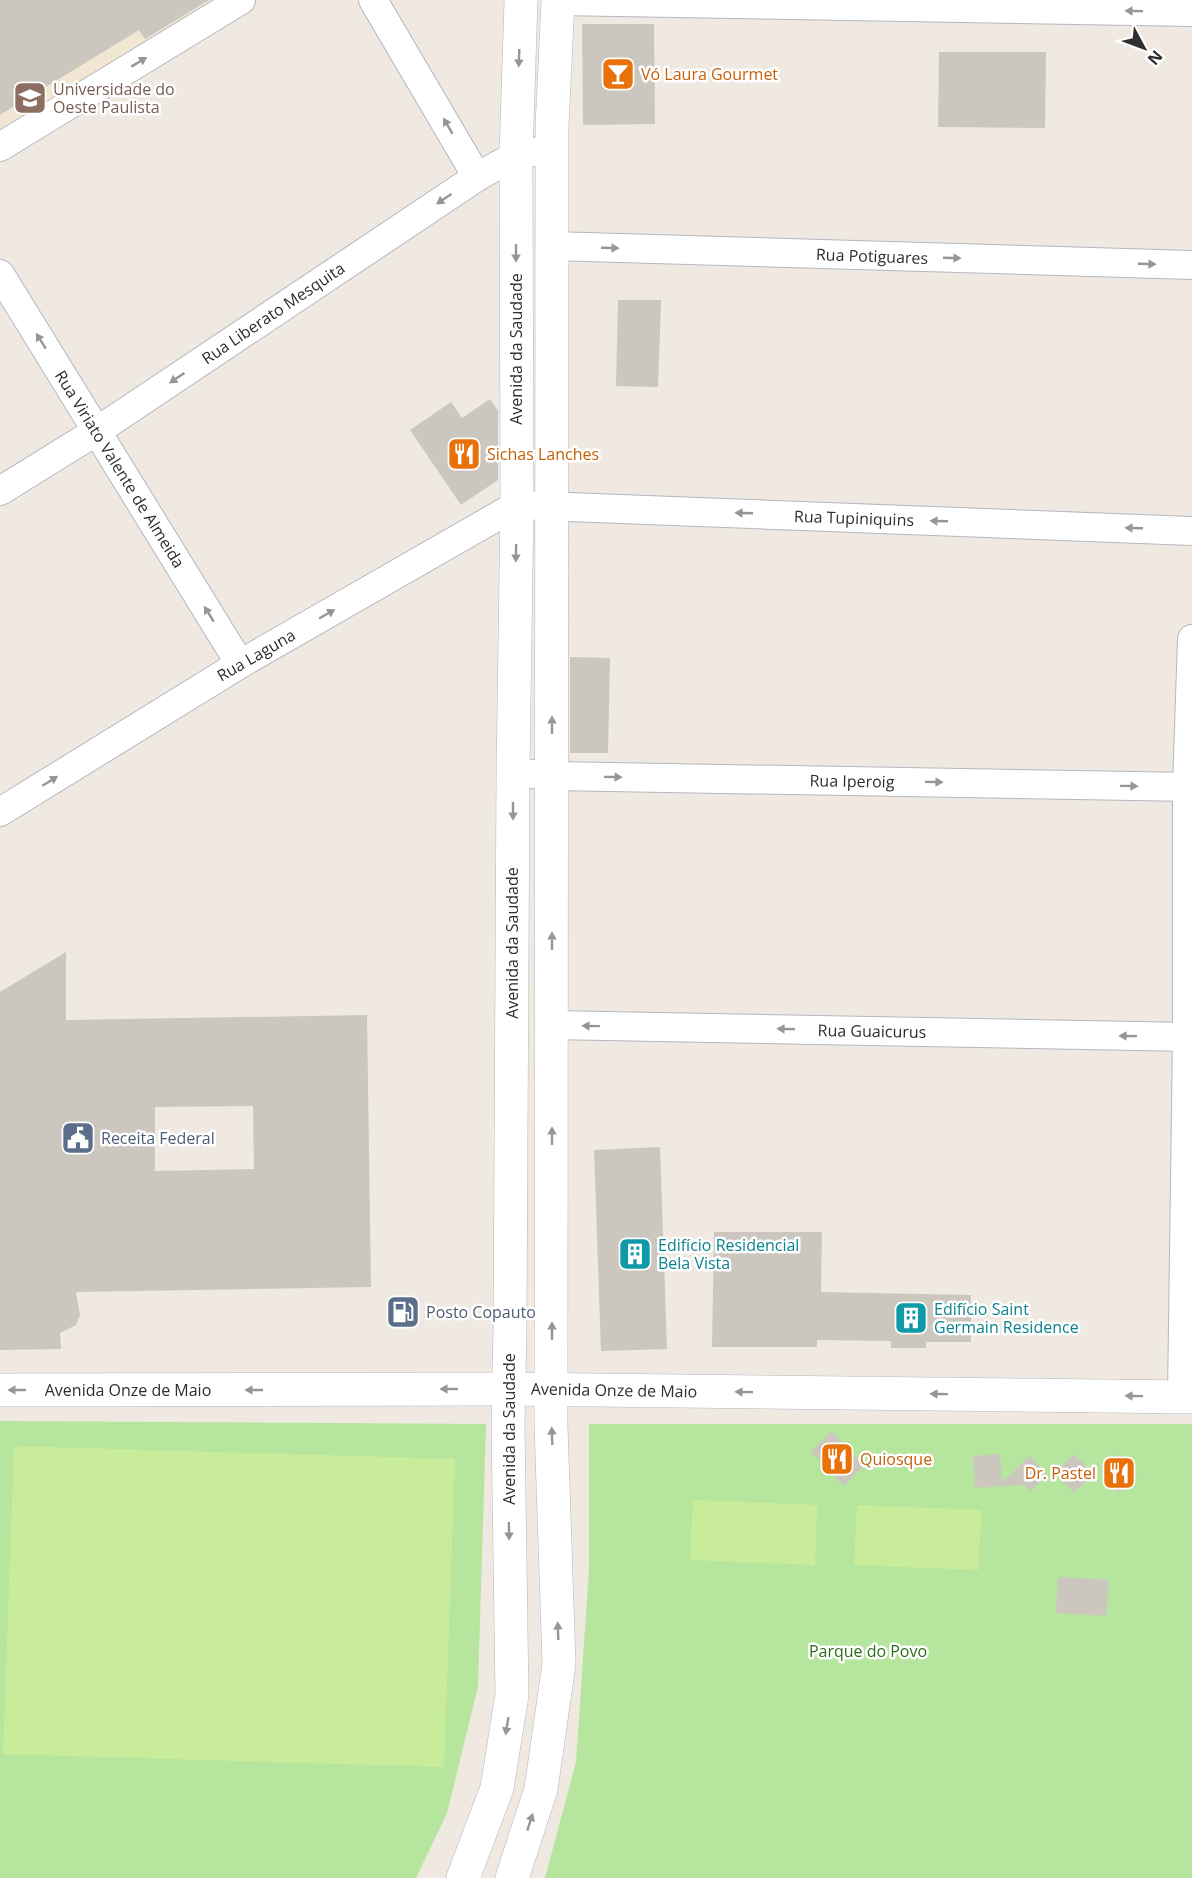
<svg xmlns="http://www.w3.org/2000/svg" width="1192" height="1878" font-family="'Open Sans',sans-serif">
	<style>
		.education { fill: #f0e6d1 }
		.green { fill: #b6e59e }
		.pitch { fill: #c9ec9a }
		.building { fill: #cbc7bf; fill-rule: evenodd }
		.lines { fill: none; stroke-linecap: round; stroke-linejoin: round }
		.street-casing { stroke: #b4b7c1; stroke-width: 30 }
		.secondary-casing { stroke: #b4b7c1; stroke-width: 34 }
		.street { stroke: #fff; stroke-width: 28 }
		.secondary { stroke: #fff; stroke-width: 33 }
		.oneway { fill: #969696 }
		.labels { text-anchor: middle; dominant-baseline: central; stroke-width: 5; stroke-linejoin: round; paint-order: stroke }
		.food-label { font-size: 16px; fill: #c56008; stroke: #fff; text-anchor: start }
		.education-label { font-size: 16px; fill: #785e54; stroke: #fff; text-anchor: start }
		.street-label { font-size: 16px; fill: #2e2e2e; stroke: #fff }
		.service-label { font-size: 16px; fill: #4e5e75; stroke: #fff; text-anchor: start }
		.culture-label { font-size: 16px; fill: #0d838f; stroke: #fff; text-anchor: start }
		.park-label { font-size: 16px; fill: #2c6e1b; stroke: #fff }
	</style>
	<rect width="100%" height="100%" fill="#efe9e1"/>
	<!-- education -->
	<polygon class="education" points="0,0 214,0 0,136"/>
	<!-- green -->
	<g class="green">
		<polygon points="0,1421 486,1424 478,1687 447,1813 416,1878 0,1878"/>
		<polygon points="589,1424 1192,1424 1192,1878 545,1878 576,1762 589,1570"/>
	</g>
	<!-- pitch -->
	<g class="pitch">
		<polygon points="14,1446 455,1459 444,1767 3,1754"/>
		<polygon points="693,1500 817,1505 815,1565 690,1560"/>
		<polygon points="857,1505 982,1510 978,1570 854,1565"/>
	</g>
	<!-- building -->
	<g class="building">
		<polygon points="0,0 209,0 145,39 139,30 0,115"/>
		<polygon points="582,24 654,24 655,124 583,125"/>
		<polygon points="939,52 1046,52 1045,128 938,127"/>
		<polygon points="618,300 661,300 658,387 616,386"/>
		<polygon points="490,399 498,411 498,480 461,505 410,430 451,402 462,418"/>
		<polygon points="570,657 610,658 608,753 570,753"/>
		<path d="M66 952V1020L367 1015 371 1287 76 1292 80 1315 76 1325 60 1333 61 1349 0 1350V992ZM253 1106 254 1169 155 1171V1107Z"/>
		<polygon points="660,1147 667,1349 601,1351 594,1150"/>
		<polygon points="714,1232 822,1232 821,1292 971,1295 971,1342 926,1342 926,1348 891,1348 891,1341 817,1340 817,1347 712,1347"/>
		<polygon points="832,1431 864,1466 843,1486 811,1451"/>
		<polygon points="1000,1454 1002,1482 1030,1456 1048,1475 1030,1491 1024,1485 975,1488 973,1456"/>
		<polygon points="1074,1454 1093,1474 1074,1493 1055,1473"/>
		<polygon points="1119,1454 1138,1473 1119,1493 1100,1472"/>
		<polygon points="1058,1577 1109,1580 1106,1616 1056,1613"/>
	</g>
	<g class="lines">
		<defs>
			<g id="street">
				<polyline points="373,0 477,177"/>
				<polyline points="558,1 1192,12"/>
				<polyline points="0,147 241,0"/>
				<polyline points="552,246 1192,265"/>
				<polyline points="0,274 240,664"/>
				<polyline points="0,491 97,431 477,177 516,155 552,149"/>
				<polyline points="513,772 552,776 1192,787"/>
				<polyline points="0,812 240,664 517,505 1192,531"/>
				<polyline points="552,1025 1192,1037"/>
				<polyline points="1182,1397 1187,1037 1187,787 1192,639"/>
			</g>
			<g id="secondary">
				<polyline points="0,1390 508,1389 1192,1397"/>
				<polyline points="463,1878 497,1788 512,1695 508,1424 510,1327 513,772 517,505 516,155 521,0"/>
				<polyline points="512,1878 541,1789 559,1664 551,1425 552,127 558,0"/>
			</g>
		</defs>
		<!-- street casing -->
		<use href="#street" class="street-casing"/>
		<!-- secondary casing -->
		<use href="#secondary" class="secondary-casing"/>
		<!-- street -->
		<use href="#street" class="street"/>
		<!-- secondary -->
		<use href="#secondary" class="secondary"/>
	</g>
	<!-- one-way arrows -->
	<defs><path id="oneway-solid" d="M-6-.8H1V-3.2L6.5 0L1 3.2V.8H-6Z" transform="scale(1.5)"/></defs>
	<g class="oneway">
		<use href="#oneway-solid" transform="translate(1134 11) rotate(-179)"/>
		<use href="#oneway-solid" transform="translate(519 58) rotate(92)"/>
		<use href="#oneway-solid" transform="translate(139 62) rotate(-31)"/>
		<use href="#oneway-solid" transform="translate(448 126) rotate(-120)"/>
		<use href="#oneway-solid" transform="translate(444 199) rotate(146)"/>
		<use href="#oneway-solid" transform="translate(610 248) rotate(2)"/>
		<use href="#oneway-solid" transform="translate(516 253) rotate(90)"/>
		<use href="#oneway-solid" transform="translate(952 258) rotate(2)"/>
		<use href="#oneway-solid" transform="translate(1147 264) rotate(2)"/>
		<use href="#oneway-solid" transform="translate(41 341) rotate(-122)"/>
		<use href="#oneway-solid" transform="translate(177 378) rotate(146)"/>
		<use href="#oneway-solid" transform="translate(744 513) rotate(-178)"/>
		<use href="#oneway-solid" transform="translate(939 521) rotate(-178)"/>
		<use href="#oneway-solid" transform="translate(1134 528) rotate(-178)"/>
		<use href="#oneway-solid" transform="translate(516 553) rotate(91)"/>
		<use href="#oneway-solid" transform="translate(209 614) rotate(-122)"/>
		<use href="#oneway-solid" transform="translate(327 614) rotate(-30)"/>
		<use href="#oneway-solid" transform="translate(552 725) rotate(-90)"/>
		<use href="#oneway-solid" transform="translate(613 777) rotate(1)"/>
		<use href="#oneway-solid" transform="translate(50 781) rotate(-32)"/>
		<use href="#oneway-solid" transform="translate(934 782) rotate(1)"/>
		<use href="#oneway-solid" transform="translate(1129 786) rotate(1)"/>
		<use href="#oneway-solid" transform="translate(513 811) rotate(90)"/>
		<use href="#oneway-solid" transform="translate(552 941) rotate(-90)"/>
		<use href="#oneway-solid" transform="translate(591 1026) rotate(-179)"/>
		<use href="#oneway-solid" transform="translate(786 1029) rotate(-179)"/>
		<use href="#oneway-solid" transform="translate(1128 1036) rotate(-179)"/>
		<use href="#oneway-solid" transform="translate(552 1136) rotate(-90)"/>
		<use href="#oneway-solid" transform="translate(552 1331) rotate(-90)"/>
		<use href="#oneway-solid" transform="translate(449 1389) rotate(180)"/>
		<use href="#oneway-solid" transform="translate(17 1390) rotate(180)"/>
		<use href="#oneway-solid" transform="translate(254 1390) rotate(180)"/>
		<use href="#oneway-solid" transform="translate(744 1392) rotate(-179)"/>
		<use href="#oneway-solid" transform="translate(939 1394) rotate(-179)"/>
		<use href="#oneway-solid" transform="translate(1134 1396) rotate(-179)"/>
		<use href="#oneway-solid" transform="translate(552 1436) rotate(-92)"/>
		<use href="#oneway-solid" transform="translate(509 1531) rotate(89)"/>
		<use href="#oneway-solid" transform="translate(558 1631) rotate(-92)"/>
		<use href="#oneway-solid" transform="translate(507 1726) rotate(99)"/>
		<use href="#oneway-solid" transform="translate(530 1822) rotate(-72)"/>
	</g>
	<!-- icons -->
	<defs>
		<symbol id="bar-square" viewBox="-11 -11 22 22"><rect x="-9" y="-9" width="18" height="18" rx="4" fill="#e8710a" stroke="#fff"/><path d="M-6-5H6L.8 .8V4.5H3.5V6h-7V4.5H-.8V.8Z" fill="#fff"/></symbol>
		<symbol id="university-square" viewBox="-11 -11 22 22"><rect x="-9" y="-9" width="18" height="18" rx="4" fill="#8d6e63" stroke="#fff"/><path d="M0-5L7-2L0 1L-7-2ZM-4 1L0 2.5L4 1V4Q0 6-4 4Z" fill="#fff"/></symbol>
		<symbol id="restaurant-square" viewBox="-11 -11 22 22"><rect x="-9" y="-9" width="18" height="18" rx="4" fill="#e8710a" stroke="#fff"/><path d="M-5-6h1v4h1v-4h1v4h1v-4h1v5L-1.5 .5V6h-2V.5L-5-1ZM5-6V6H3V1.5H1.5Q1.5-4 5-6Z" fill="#fff"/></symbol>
		<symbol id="civic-square" viewBox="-11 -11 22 22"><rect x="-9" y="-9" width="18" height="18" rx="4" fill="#5c6f8a" stroke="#fff"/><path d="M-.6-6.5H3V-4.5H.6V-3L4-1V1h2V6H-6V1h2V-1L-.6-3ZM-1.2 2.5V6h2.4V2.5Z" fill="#fff"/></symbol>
		<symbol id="building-square" viewBox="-11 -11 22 22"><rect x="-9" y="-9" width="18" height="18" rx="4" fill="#0f9aa8" stroke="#fff"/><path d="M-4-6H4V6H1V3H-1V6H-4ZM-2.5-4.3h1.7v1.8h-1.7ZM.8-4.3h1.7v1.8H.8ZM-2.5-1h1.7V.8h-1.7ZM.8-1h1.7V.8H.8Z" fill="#fff"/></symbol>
		<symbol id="fuel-square" viewBox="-11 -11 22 22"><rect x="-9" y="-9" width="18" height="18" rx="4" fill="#5c6f8a" stroke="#fff"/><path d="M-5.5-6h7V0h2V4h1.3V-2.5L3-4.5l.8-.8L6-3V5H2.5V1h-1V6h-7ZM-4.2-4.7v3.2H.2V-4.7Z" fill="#fff"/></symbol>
	</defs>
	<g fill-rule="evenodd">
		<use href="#bar-square" x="599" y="55" width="38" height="38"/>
		<use href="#university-square" x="11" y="79" width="38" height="38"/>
		<use href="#restaurant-square" x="445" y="435" width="38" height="38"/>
		<use href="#civic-square" x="59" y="1119" width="38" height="38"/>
		<use href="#building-square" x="616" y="1235" width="38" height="38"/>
		<use href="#fuel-square" x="384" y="1293" width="38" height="38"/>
		<use href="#building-square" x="892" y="1299" width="38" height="38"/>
		<use href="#restaurant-square" x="818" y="1440" width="38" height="38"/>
		<use href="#restaurant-square" x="1100" y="1454" width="38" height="38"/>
	</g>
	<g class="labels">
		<!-- food labels -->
		<g class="food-label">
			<text x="641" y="74">Vó Laura Gourmet</text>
			<text x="487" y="454">Sichas Lanches</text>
			<text x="860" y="1459">Quiosque</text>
			<text x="1096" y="1473" text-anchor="end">Dr. Pastel</text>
		</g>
		<!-- education labels -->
		<g class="education-label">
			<text x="53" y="89">Universidade do<tspan x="53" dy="18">Oeste Paulista</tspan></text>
		</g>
		<!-- street labels -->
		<g class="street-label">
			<text transform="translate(872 256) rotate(2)">Rua Potiguares</text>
			<text transform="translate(273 313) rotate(-34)">Rua Liberato Mesquita</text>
			<text transform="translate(516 349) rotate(-90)">Avenida da Saudade</text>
			<text transform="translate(120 469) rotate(58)">Rua Viriato Valente de Almeida</text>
			<text transform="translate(854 518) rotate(2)">Rua Tupiniquins</text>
			<text transform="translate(256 655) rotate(-30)">Rua Laguna</text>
			<text transform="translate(852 781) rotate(1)">Rua Iperoig</text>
			<text transform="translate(512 943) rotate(-90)">Avenida da Saudade</text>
			<text transform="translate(872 1031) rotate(1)">Rua Guaicurus</text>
			<text x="128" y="1390">Avenida Onze de Maio</text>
			<text transform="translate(614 1390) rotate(1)">Avenida Onze de Maio</text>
			<text transform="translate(509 1429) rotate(-90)">Avenida da Saudade</text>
		</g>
		<!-- service labels -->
		<g class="service-label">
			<text x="101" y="1138">Receita Federal</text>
			<text x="426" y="1312">Posto Copauto</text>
		</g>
		<!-- culture labels -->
		<g class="culture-label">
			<text x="658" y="1245">Edifício Residencial<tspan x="658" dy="18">Bela Vista</tspan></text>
			<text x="934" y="1309">Edifício Saint<tspan x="934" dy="18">Germain Residence</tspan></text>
		</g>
		<!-- park labels -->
		<g class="park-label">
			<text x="868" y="1651">Parque do Povo</text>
		</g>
	</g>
	<!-- north arrow -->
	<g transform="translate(1144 48) rotate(131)" stroke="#ffffff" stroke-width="4.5" paint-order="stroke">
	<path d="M0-4.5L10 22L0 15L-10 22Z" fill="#2e2e2e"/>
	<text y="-9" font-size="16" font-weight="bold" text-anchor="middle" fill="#2e2e2e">N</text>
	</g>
</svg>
